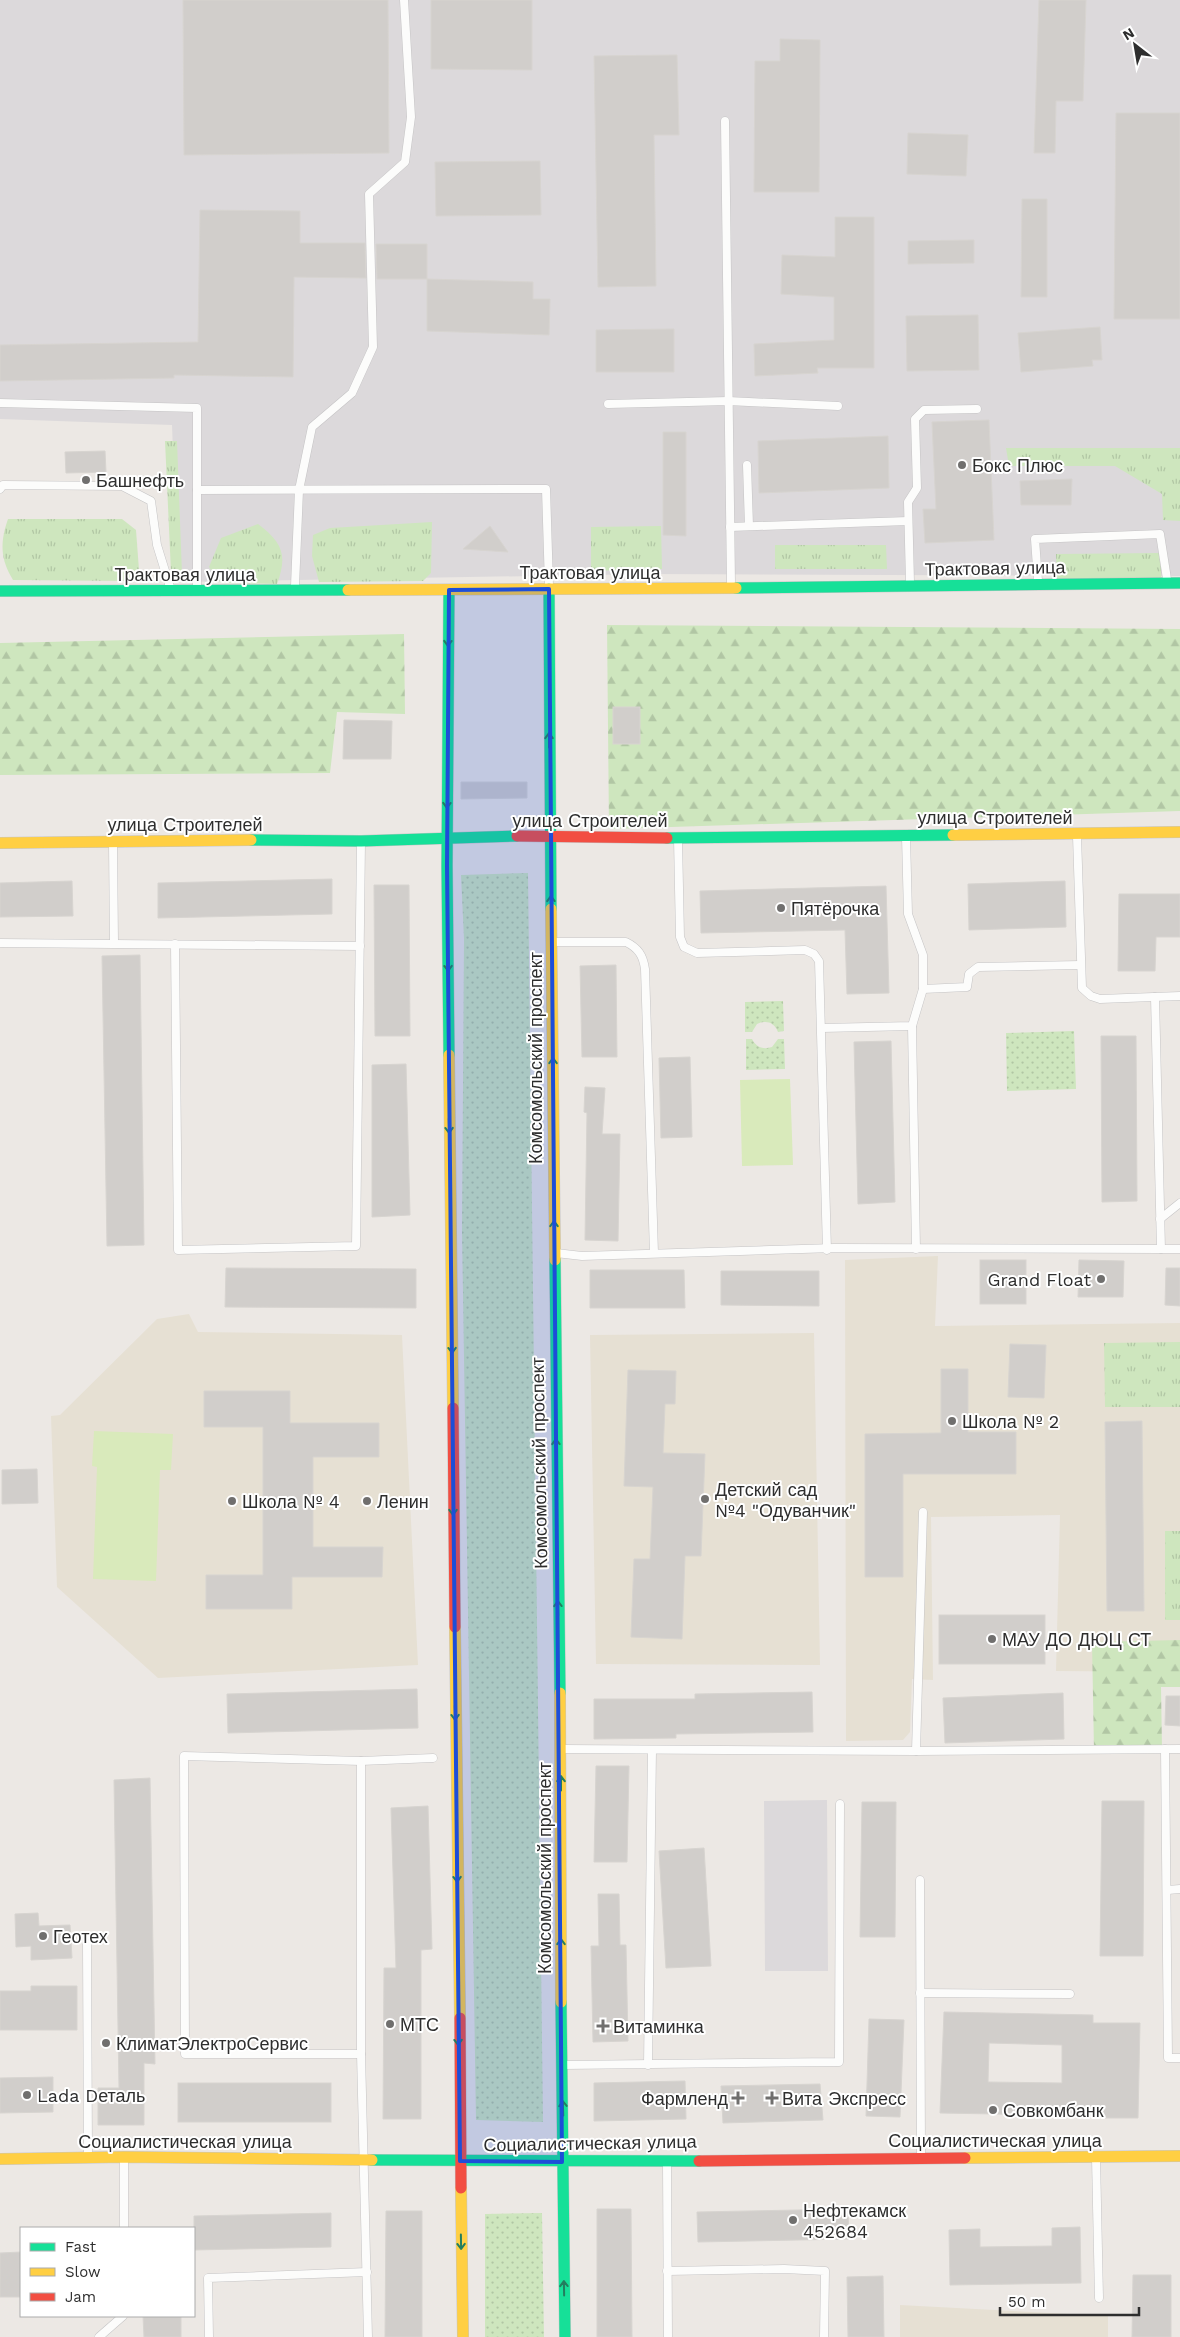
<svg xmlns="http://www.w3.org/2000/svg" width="1180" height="2337" font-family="'Work Sans',sans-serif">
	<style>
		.industrial { fill: #dcd9db }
		.education { fill: #e6e0d3 }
		.grass { fill: url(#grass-tufts) }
		.forest { fill: url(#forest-firs) }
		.park { fill: url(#park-dots) }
		.pitch { fill: #d9eabb }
		.building { fill: #d1cecb; stroke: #d7d4d0; fill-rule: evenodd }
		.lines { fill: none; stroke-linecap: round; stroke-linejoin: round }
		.lane-casing { stroke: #c5c4c5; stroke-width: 9 }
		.fast-casing { stroke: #c5c4c5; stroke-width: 12 }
		.slow-casing { stroke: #c5c4c5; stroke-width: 12 }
		.jam-casing { stroke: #c5c4c5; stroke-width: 12 }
		.lane { stroke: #fcfcfb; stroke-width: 8 }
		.fast { stroke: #16e098; stroke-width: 11 }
		.slow { stroke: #ffcf43; stroke-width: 11 }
		.jam { stroke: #f24e42; stroke-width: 11 }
		.oneway { stroke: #237e5e }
		.marked { fill: #1d4ed8; fill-opacity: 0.2; stroke: #1d4ed8; stroke-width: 4; stroke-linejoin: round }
		.poi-dot { fill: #706f6e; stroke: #fff; stroke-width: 2 }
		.labels { text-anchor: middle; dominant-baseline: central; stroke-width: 4; stroke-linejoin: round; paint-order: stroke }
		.poi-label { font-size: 18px; fill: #2e2e2e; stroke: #fff; text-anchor: start }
		.street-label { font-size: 18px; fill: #2e2e2e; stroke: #fff }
	</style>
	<defs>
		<pattern id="grass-tufts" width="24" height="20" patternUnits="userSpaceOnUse" patternTransform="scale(1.25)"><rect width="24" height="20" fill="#cee6be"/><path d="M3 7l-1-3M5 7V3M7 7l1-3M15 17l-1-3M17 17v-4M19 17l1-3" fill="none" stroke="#b1c6a4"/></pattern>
		<pattern id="forest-firs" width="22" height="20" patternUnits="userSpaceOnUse" patternTransform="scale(1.25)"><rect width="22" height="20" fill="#cee6be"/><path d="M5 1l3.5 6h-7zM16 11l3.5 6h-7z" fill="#b1c6a4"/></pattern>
		<pattern id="park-dots" width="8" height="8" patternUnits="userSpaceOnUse" patternTransform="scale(1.25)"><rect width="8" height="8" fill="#cee6be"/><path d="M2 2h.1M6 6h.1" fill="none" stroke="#b1c6a4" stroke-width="1.8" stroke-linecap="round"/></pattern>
	</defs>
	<rect width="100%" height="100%" fill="#ece8e4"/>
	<!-- industrial -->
	<g class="industrial">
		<polygon points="0,0 1180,0 1180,576 648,574 178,582 172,425 0,419"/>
		<polygon points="827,1800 828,1971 765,1971 764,1801"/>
	</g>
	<!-- education -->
	<g class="education">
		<polygon points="938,1256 935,1326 1180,1323 1180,1672 1056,1671 1060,1515 931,1517 933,1680 912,1679 910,1732 903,1740 846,1741 845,1260"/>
		<polygon points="189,1314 198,1332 402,1335 418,1665 158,1678 57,1587 51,1416 60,1415 157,1319"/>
		<polygon points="814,1333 820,1665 596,1664 590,1335"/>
		<polygon points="900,2305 1108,2316 1108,2337 900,2337"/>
	</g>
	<!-- grass -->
	<g class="grass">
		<polygon points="165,441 177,441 182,574 171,572"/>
		<polygon points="1006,448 1180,448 1180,521 1163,520 1162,494 1115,466 1009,466"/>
		<path d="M8 519H122L136 530 139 570 130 581 13 580C0 559 0 542 8 519Z"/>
		<polygon points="432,522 431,573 423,581 319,582 312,556 313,535 330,528"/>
		<path d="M258 524C282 542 288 555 277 584L221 583 209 567 221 538Z"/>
		<polygon points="661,526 662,569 591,571 591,527"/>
		<polygon points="775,545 886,545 887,569 775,569"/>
		<polygon points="1160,553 1162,586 1057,588 1056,554"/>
		<polygon points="1180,1342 1180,1407 1105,1407 1104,1343"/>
		<rect x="1165" y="1531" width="15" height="89"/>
	</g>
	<!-- forest -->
	<g class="forest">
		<polygon points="607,625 1180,629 1180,811 609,829"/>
		<polygon points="404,634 405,714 337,712 330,773 0,775 0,643"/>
		<polygon points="1180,1640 1180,1687 1161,1687 1162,1749 1094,1751 1092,1642"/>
	</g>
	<!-- park -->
	<g class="park">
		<polygon points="528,873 543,2122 476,2120 462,1231 464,939 461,875"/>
		<path d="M783 1001 784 1031 778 1032C774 1022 766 1020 757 1024L752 1032H745V1002Z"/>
		<polygon points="1074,1031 1076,1089 1007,1091 1006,1033"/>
		<path d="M746 1039H752C756 1047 763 1050 772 1047L778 1039H784L785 1069 746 1070Z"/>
		<polygon points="542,2213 544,2337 485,2337 485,2214"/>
	</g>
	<!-- pitch -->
	<g class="pitch">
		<polygon points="790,1079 793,1165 742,1166 740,1080"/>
		<polygon points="94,1431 173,1434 171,1470 160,1470 156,1581 93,1579 97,1467 92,1466"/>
	</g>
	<!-- building -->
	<g class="building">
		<polygon points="183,0 388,0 389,153 184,155"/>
		<polygon points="431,0 532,0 532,70 431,69"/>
		<polygon points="1039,0 1086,0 1083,101 1056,101 1055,153 1034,153"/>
		<polygon points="780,39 820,40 819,192 754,192 755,61 780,61"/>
		<polygon points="677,55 679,135 654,135 656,286 598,287 594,56"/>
		<polygon points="1116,113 1180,113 1180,319 1114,319"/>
		<polygon points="908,133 968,135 966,176 907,174"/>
		<polygon points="540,161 541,215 436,216 435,162"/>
		<polygon points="1022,199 1047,199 1047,297 1021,297"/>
		<polygon points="200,210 300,211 300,243 365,243 366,278 294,277 293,377 174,375 174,378 0,381 0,345 198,342"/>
		<polygon points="835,217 874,217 874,368 817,368 818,373 755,376 754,344 834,340 834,297 781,294 782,255 835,257"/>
		<polygon points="974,240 974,263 908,264 908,241"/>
		<polygon points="376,244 427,244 427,279 377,279"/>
		<polygon points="427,279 533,282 533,299 550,299 549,335 427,331"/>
		<polygon points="978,315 979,370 907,371 906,316"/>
		<polygon points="1100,327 1102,360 1092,360 1093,366 1021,372 1018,333"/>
		<polygon points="674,329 674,372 596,372 596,330"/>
		<polygon points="989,420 994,540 925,543 923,509 936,509 932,422"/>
		<polygon points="663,432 686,432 686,536 663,535"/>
		<polygon points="888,436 889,488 759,493 758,441"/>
		<polygon points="105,451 106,472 66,473 65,452"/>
		<polygon points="1072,479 1071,505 1021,505 1020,481"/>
		<polygon points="490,526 508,552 463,549"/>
		<rect x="613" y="707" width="27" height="37"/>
		<polygon points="344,720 392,721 391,759 343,759"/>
		<polygon points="461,782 527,782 527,798 461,799"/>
		<polygon points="332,879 332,914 158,918 158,883"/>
		<polygon points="72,881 73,916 0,917 0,883"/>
		<polygon points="1065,881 1066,927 969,930 968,884"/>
		<polygon points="374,885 409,885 410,1036 375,1036"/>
		<polygon points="886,886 889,993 847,994 845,930 701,933 700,891"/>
		<polygon points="1119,894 1180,894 1180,937 1156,937 1155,971 1118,971"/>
		<polygon points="140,955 144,1245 107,1246 102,956"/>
		<polygon points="616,965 617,1057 582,1057 580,966"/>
		<polygon points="1101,1036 1136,1036 1137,1201 1102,1202"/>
		<polygon points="891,1041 895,1202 858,1204 854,1042"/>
		<polygon points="690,1057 692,1137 661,1138 659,1058"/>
		<polygon points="406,1064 410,1215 372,1217 372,1065"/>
		<polygon points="585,1087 605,1088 602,1134 620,1134 618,1241 585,1240 587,1113 584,1112"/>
		<rect x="980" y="1260" width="46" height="44"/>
		<polygon points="1079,1260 1124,1261 1123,1297 1078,1297"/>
		<polygon points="226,1268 416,1269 416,1308 225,1307"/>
		<polygon points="1166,1268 1180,1268 1180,1306 1165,1305"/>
		<polygon points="590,1270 684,1270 685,1308 590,1308"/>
		<polygon points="721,1271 819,1271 819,1306 721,1305"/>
		<polygon points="1010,1344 1046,1345 1044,1398 1008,1397"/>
		<polygon points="941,1369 968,1369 968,1432 1016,1432 1016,1474 903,1474 903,1577 865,1577 865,1434 941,1433"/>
		<polygon points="628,1370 676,1371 675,1404 665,1404 663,1453 705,1454 701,1556 685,1556 682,1639 631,1637 634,1559 650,1559 653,1487 624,1486"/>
		<polygon points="204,1391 290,1391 290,1423 379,1423 379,1457 313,1457 313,1547 383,1547 382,1577 292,1577 292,1609 206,1609 206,1575 263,1575 263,1427 204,1427"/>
		<polygon points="1142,1421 1144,1611 1107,1611 1105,1422"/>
		<polygon points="37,1469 38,1503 2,1504 2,1470"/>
		<rect x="939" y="1615" width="106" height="49"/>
		<polygon points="417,1689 418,1728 228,1733 227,1694"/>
		<polygon points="812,1692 813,1732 676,1734 676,1738 594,1739 594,1699 695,1699 695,1694"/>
		<polygon points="1063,1693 1064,1739 945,1743 943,1698"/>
		<polygon points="1166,1696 1180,1696 1180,1726 1165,1725"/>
		<polygon points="596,1766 629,1766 627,1862 594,1862"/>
		<polygon points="150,1778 155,2064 144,2063 144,2125 98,2125 98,2088 119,2088 114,1780"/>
		<polygon points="1102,1801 1144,1801 1143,1956 1100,1956"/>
		<polygon points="862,1802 896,1802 895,1937 860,1937"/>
		<polygon points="428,1806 432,1949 421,1950 421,2119 383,2119 384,1968 396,1968 391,1808"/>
		<polygon points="704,1848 711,1966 666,1968 659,1851"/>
		<polygon points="598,1894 619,1894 620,1945 626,1945 628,2041 593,2042 591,1946 599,1946"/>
		<polygon points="38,1913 39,1926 70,1925 72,1958 31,1960 31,1946 16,1947 15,1914"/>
		<polygon points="31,1986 77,1986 77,2030 0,2030 0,1991 31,1991"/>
		<path d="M944 2012 1093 2015V2023H1140L1138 2118H1102V2116L940 2113ZM989 2043 1062 2045V2083L988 2082Z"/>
		<polygon points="869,2019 904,2020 900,2117 866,2116"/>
		<polygon points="53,2077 53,2112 0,2113 0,2078"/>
		<polygon points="685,2081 686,2119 594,2121 594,2083"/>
		<rect x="178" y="2083" width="153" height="39"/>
		<polygon points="820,2084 823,2120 723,2123 721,2086"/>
		<polygon points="597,2209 631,2209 632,2337 597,2337"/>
		<polygon points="848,2209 849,2239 698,2242 697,2212"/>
		<polygon points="386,2211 422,2211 422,2337 385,2337"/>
		<polygon points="331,2213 331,2247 194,2250 194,2216"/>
		<polygon points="1080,2227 1081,2283 950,2285 949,2230 980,2229 980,2247 1052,2246 1052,2228"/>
		<polygon points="21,2252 21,2297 0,2297 0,2253"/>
		<polygon points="1133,2275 1171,2275 1171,2337 1132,2337"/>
		<polygon points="883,2276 884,2337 848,2337 847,2277"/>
		<polygon points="143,2316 181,2316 181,2337 144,2337"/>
	</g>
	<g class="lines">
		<defs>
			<g id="lane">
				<polyline points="725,121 731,584"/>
				<polyline points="0,403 197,408 197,587"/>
				<polyline points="608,404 728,401 838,406"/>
				<polyline points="747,465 749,526"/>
				<polyline points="0,489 3,485 122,486 151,501 157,545 170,587"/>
				<polyline points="197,490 546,489 549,585"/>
				<polyline points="730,527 908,521"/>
				<polyline points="1038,581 1035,539 1160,534 1167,579"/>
				<polyline points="910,582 908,502 917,488 915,419 924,410 977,409"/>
				<polyline points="295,586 299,490 312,427 352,393 373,347 369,194 405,162 411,117 404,0"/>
				<polyline points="1077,836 1082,988 1091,996 1100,999 1180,996"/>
				<polyline points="678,839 680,937 684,947 697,953 805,950 814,954 819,961 827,1250"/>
				<polyline points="113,843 114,943"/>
				<path d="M554 942H626C638 948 643 955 645 969L654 1253"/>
				<polyline points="0,943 360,946"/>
				<polyline points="175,944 178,1250 356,1246 361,842"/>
				<polyline points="923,989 967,987 969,974 978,967 1080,965"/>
				<polyline points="912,1026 916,1249"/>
				<polyline points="822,1028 912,1026 923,989 923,955 908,914 906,837"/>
				<polyline points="1160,1219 1180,1203"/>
				<polyline points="1161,1249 1180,1249"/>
				<polyline points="556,1253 582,1256 834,1248 1161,1249 1155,997"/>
				<polyline points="563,1749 916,1751 1180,1749"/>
				<polyline points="1165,1749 1168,2058 1180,2058"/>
				<polyline points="916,1751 923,1512"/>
				<polyline points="361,1761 361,2054 368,2337"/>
				<polyline points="920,1880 921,2156"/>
				<polyline points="1168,1890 1180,1889"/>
				<polyline points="87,1944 88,2155"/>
				<polyline points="920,1993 1070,1994"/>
				<polyline points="361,2054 185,2054 184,1756 361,1761 433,1758"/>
				<polyline points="563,2065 839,2062 840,1804"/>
				<polyline points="648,2065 652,1750"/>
				<polyline points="1096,2158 1099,2298"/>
				<polyline points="124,2159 124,2228"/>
				<polyline points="667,2164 668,2337"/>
				<polyline points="667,2271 784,2269 825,2271 824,2337"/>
				<polyline points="99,2337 123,2316"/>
				<polyline points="209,2337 208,2278 367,2272"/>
			</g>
			<g id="fast">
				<polyline points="736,588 1180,583"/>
				<polyline points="549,589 551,909"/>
				<polyline points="449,590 447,866 449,1055"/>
				<polyline points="0,591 348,590"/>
				<polyline points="667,838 953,835"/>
				<polyline points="251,840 361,841 517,836"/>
				<polyline points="555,1260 560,1693"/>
				<polyline points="561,2002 565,2337"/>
				<polyline points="372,2160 699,2161"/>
			</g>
			<g id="slow">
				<polyline points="348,590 736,588"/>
				<polyline points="953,835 1180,832"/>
				<polyline points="0,843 251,840"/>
				<polyline points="551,909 555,1260"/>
				<polyline points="449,1055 453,1408"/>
				<polyline points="455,1627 460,2018"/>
				<polyline points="560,1693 561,2002"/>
				<polyline points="965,2158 1180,2156"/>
				<polyline points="0,2159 124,2157 372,2160"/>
				<polyline points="461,2188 463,2337"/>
			</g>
			<g id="jam">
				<polyline points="517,836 667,838"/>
				<polyline points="453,1408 455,1627"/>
				<polyline points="460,2018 461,2188"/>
				<polyline points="699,2161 965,2158"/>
			</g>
		</defs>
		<!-- lane casing -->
		<use href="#lane" class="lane-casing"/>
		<!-- fast casing -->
		<use href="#fast" class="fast-casing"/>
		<!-- slow casing -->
		<use href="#slow" class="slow-casing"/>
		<!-- jam casing -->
		<use href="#jam" class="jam-casing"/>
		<!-- lane -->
		<use href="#lane" class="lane"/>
		<!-- fast -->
		<use href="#fast" class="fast"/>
		<!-- slow -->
		<use href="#slow" class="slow"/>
		<!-- jam -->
		<use href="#jam" class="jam"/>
	</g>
	<!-- one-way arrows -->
	<defs><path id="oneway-shaft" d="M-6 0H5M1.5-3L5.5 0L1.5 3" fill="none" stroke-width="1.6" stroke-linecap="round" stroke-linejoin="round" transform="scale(1.25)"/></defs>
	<g class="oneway">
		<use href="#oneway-shaft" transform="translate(448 639) rotate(91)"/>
		<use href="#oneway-shaft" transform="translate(549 740) rotate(-90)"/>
		<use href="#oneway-shaft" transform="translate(447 801) rotate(91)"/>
		<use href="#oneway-shaft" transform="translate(551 903) rotate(-91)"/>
		<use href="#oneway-shaft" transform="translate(448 964) rotate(89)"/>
		<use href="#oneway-shaft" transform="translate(553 1065) rotate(-90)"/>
		<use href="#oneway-shaft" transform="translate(449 1126) rotate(89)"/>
		<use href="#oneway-shaft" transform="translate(554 1228) rotate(-90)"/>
		<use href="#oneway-shaft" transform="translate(452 1346) rotate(89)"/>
		<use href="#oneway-shaft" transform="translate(556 1446) rotate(-91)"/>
		<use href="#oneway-shaft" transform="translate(453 1508) rotate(90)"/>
		<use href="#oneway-shaft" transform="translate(558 1608) rotate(-91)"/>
		<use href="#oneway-shaft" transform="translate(455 1713) rotate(89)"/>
		<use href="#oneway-shaft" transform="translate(561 1783) rotate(-90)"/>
		<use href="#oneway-shaft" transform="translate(457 1875) rotate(89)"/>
		<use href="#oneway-shaft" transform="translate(561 1946) rotate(-90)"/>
		<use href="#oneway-shaft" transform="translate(458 2038) rotate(89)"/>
		<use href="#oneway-shaft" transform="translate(563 2108) rotate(-92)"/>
		<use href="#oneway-shaft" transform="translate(461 2242) rotate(89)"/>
		<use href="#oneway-shaft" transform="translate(564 2288) rotate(-91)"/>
	</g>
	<!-- marked area -->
	<path class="marked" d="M549 589 562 2162 460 2161 447 866 449 590Z"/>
	<!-- markers -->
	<g class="poi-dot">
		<circle cx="962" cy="465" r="5"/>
		<circle cx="86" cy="480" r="5"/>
		<circle cx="781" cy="908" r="5"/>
		<circle cx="1101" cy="1279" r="5"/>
		<circle cx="952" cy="1421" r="5"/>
		<circle cx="705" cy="1499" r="5"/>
		<circle cx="232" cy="1501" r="5"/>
		<circle cx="367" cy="1501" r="5"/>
		<circle cx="992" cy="1639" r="5"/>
		<circle cx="43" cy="1936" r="5"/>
		<circle cx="390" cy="2024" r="5"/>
		<path d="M600.5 2018.5h5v5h5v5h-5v5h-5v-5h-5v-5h5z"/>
		<circle cx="106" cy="2043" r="5"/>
		<circle cx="27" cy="2095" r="5"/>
		<path d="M735.5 2090.5h5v5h5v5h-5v5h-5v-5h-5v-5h5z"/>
		<path d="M769.5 2090.5h5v5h5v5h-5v5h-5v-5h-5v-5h5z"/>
		<circle cx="993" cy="2110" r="5"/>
		<circle cx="793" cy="2220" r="5"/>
	</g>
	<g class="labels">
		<!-- poi labels -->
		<g class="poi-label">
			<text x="972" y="465">Бокс Плюс</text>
			<text x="96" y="480">Башнефть</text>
			<text x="791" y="908">Пятёрочка</text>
			<text x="1091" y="1279" text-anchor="end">Grand Float</text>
			<text x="962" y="1421">Школа № 2</text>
			<text x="715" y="1489">Детский сад<tspan x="715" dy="21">№4 "Одуванчик"</tspan></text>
			<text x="242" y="1501">Школа № 4</text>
			<text x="377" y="1501">Ленин</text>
			<text x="1002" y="1639">МАУ ДО ДЮЦ СТ</text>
			<text x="53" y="1936">Геотех</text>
			<text x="400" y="2024">МТС</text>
			<text x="613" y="2026">Витаминка</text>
			<text x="116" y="2043">КлиматЭлектроСервис</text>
			<text x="37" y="2095">Lada Dеталь</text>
			<text x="728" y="2098" text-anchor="end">Фармленд</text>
			<text x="782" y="2098">Вита Экспресс</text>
			<text x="1003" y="2110">Совкомбанк</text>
			<text x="803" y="2210">Нефтекамск<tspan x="803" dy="21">452684</tspan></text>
		</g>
		<!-- street labels -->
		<g class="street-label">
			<text transform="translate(995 568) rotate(-1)">Трактовая улица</text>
			<text x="590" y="572">Трактовая улица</text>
			<text x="185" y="574">Трактовая улица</text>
			<text x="995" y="817">улица Строителей</text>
			<text x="590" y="820">улица Строителей</text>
			<text x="185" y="824">улица Строителей</text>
			<text transform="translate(535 1058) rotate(-90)">Комсомольский проспект</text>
			<text transform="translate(539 1463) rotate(-91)">Комсомольский проспект</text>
			<text transform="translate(544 1868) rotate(-90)">Комсомольский проспект</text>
			<text x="995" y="2140">Социалистическая улица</text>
			<text x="185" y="2141">Социалистическая улица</text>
			<text transform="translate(590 2143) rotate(-1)">Социалистическая улица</text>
		</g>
	</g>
	<!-- legend -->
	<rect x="20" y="2227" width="175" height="90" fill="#ffffff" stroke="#ababab"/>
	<rect x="30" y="2243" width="25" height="8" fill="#16e098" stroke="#ababab"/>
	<text x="65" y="2252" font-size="15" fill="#2e2e2e">Fast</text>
	<rect x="30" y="2268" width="25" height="8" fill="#ffcf43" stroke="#ababab"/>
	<text x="65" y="2277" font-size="15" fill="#2e2e2e">Slow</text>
	<rect x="30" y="2293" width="25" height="8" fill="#f24e42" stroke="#ababab"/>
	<text x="65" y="2302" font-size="15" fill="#2e2e2e">Jam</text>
	<!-- north arrow -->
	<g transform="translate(1135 45) rotate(329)" stroke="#ffffff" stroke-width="4" paint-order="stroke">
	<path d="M0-4L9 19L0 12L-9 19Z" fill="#2e2e2e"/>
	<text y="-8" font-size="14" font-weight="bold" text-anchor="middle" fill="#2e2e2e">N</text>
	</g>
	<!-- scale -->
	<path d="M1000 2307v8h139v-8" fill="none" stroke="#2e2e2e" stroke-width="2.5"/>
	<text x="1008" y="2307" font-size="15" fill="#2e2e2e" stroke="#ffffff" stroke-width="4" paint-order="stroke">50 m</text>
</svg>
